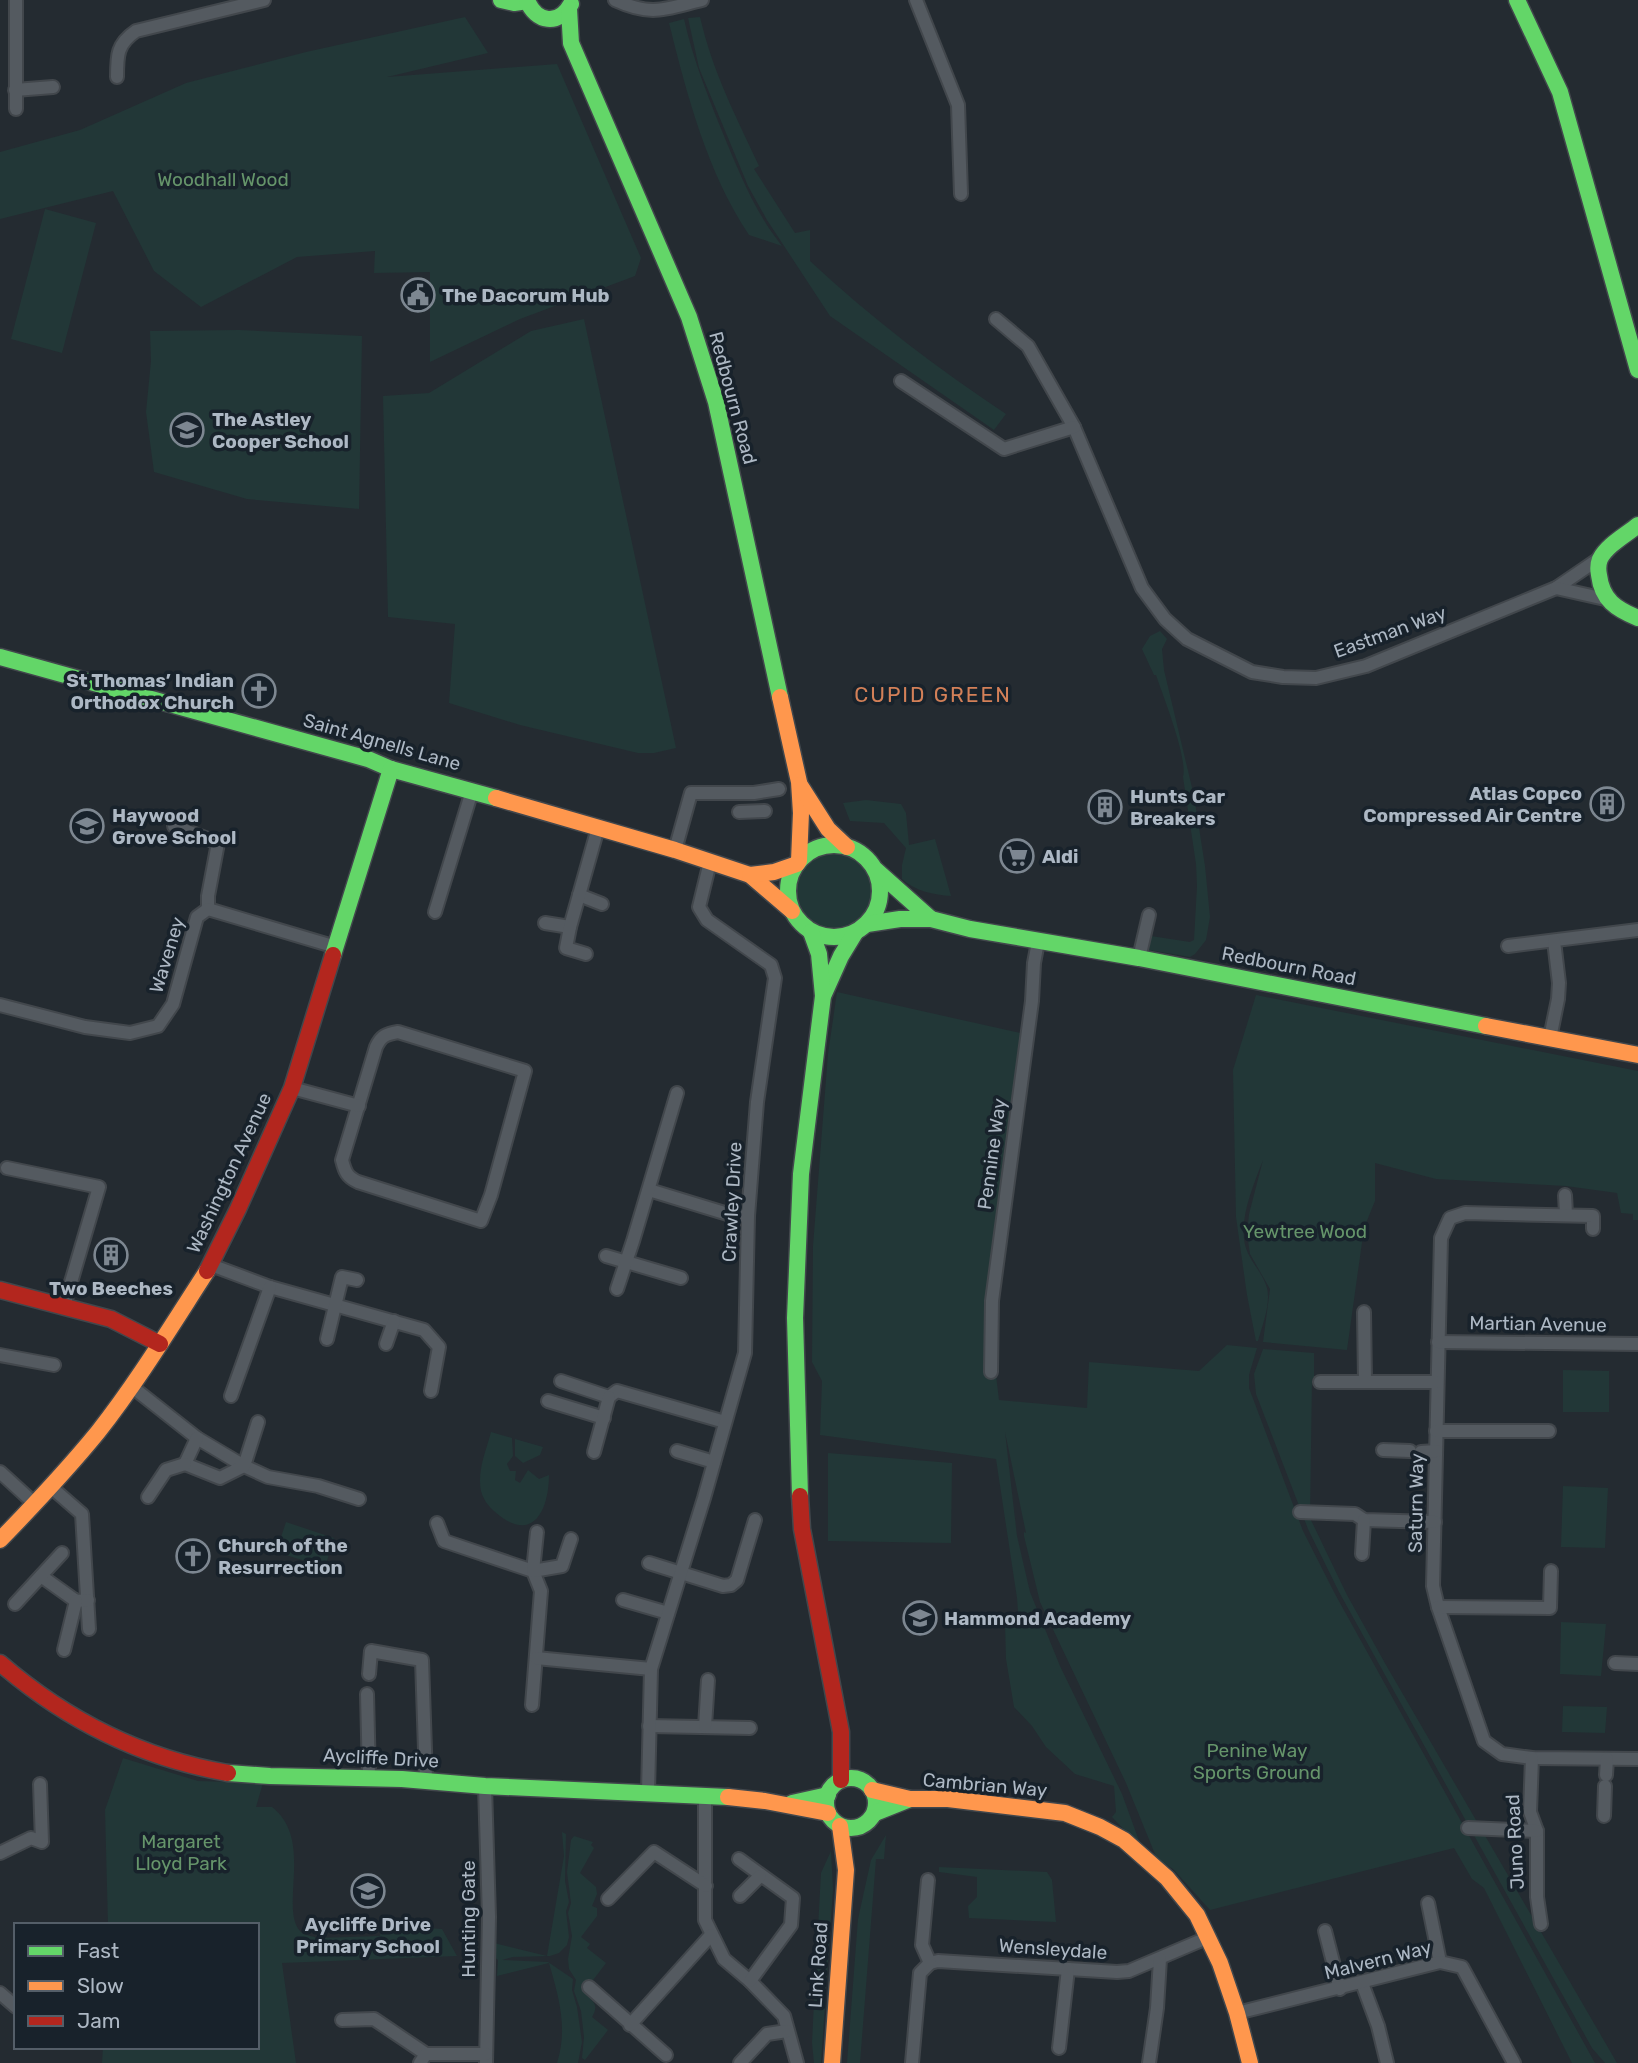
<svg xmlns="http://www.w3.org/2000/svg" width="1638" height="2063" font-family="Rubik,sans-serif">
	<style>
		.green { fill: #223737 }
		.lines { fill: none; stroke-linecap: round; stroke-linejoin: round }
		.street-casing { stroke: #42474c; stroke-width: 16 }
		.fast-casing { stroke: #42474c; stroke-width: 19 }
		.slow-casing { stroke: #42474c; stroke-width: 19 }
		.jam-casing { stroke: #42474c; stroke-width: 19 }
		.street { stroke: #545a60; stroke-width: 12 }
		.fast { stroke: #63d668; stroke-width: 16 }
		.slow { stroke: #ff974d; stroke-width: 16 }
		.jam { stroke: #b3261e; stroke-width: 16 }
		.labels { text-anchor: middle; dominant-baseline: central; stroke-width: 7; stroke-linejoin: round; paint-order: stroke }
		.park-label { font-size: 19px; fill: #65946a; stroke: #18222b }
		.poi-label { font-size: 19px; font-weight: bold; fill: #adb8c4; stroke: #18222b; text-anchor: start }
		.street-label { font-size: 19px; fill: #adb8c4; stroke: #18222b }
		.neighbourhood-label { font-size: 21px; letter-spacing: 2px; fill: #d38058; stroke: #18222b }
	</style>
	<rect width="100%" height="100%" fill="#242b31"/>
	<!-- green -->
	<g class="green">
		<polygon points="465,17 488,53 387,77 557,64 641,258 635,276 520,319 430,362 430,272 374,273 375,251 297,257 201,307 154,271 113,191 0,219 0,152 80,130 186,83 306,52"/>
		<path d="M700 17C713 73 735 114 759 166L754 169 795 233 810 230V261C871 318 937 368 1006 414L994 430 830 316 767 220 748 186 699 68 688 18Z"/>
		<path d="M684 19C693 59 707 94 722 131 739 172 754 211 782 246L749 235C707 172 687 95 669 23Z"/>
		<polygon points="45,209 96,223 62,353 11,339"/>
		<polygon points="584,319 676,748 654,753 638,753 520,725 449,703 455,624 388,617 383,396 429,393 531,331"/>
		<polygon points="239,330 362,336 359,509 247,499 154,472 146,412 151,361 150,331"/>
		<path d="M1160 631 1167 639 1162 649 1164 670 1194 796 1205 866 1210 917 1206 940 1195 954 1190 957 1149 950 1151 936 1190 942 1194 940 1197 886 1196 864 1183 777C1188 758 1163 696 1156 675H1154L1142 649 1150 636Z"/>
		<path d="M866 800 901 804 906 813 909 845 935 839 951 896C934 895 915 891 902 879V865L906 848 884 823 850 821 843 803Z"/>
		<circle cx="833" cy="892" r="39"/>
		<polygon points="837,992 1020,1033 987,1300 999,1400 1087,1408 1089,1362 1199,1371 1227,1345 1257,1348 1249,1375 1249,1388 1303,1531 1335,1594 1595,2063 1572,2063 1484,1888 1472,1879 1454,1848 1210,1910 1173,1869 1157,1859 1126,1783 1040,1602 1024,1536 1024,1532 1026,1533 1005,1432 1017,1536 1030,1592 1060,1666 1122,1794 1142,1849 1112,1817 1116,1812 1114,1786 1075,1774 1046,1747 1032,1726 1014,1707 1006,1659 1005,1624 1018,1612 1017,1598 996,1459 820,1435 822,1381 812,1362 813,1246 828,1054"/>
		<path d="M1256 995 1638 1071V1220H1633V1214L1621 1213 1617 1193 1566 1186 1436 1179 1375 1163V1201L1364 1228 1347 1350 1263 1342 1270 1289 1250 1254 1247 1234 1249 1214 1263 1160C1254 1184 1241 1213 1244 1239 1246 1259 1262 1270 1267 1288 1271 1304 1262 1326 1258 1341H1256L1247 1295 1236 1217 1233 1070Z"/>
		<polygon points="1263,1349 1314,1353 1314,1378 1312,1379 1310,1518 1347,1595 1386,1665 1617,2063 1605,2063 1592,2048 1339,1592 1308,1529 1256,1394 1254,1374"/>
		<polygon points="1563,1370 1609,1371 1609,1412 1563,1412"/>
		<path d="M491 1432 512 1438 513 1456 507 1464 510 1471H516L515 1480 520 1483 528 1470 539 1479 549 1475C549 1505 536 1543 500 1516 491 1509 484 1502 481 1491 477 1471 486 1451 491 1432Z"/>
		<polygon points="515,1439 543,1447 540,1455 523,1463 515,1456"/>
		<polygon points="828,1453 952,1463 951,1543 828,1541"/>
		<polygon points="1563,1486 1608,1488 1605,1548 1561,1547"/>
		<polygon points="286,1522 334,1538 325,1567 276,1552"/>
		<polygon points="1561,1622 1606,1624 1601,1676 1560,1674"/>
		<polygon points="1563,1706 1607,1707 1605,1733 1562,1732"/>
		<path d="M123 1758 198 1781 263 1783 256 1807H272C316 1841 276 1913 303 1934L318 1938 380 1936 381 1930 404 1932 405 1923 411 1924 412 1927 442 1929 457 1956 282 1963 296 2063H102L103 2047H257V1925H108L105 1810Z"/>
		<path d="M562 1832 566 1834 565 1881 569 1902 566 1911 569 1937 567 1945 559 1953 550 1956 513 1957 502 1960 548 1962 573 1979 572 1990 577 2007 582 2042 578 2063H557C568 2028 559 1998 549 1963L497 1976 498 1960 493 1956 494 1943 547 1956 564 1856Z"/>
		<polygon points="886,1835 884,1859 876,1859 860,2063 847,2063 858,1919 871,1860"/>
		<path d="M574 1836 593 1842 591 1845 594 1848 580 1873 596 1887 597 1894 592 1906 597 1908V1916L581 1937 590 1944 587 1948 606 1963 584 1992C592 2002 600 2003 592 2017L608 2030 585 2060 582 2058 584 2037 581 2011 574 1991 576 1980 569 1969 568 1959 572 1936 568 1913 571 1903 567 1872 571 1840Z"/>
		<polygon points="831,1851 833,1889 821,2063 814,2063 812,2043 814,2001 821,1873"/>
		<polygon points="939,1867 1047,1872 1052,1880 1056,1922 969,1918 968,1906 977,1897 977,1877 939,1872"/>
	</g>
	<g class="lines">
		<defs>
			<g id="street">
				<path d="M615 0C652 17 665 9 702 0"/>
				<polyline points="916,0 958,105 961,194"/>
				<path d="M117 77C117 55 117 44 136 31L264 0"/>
				<polyline points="15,90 53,87"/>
				<polyline points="16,109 16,0"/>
				<polyline points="996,319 1028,346 1074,427 1142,588 1165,619 1187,639 1252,672 1283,677 1316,678 1366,666 1556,588 1600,558"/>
				<polyline points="901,381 1004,449 1074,427"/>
				<polyline points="1556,588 1605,599"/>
				<polyline points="739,812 765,811"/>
				<polyline points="174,826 218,843 208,896 208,909"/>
				<polyline points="675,850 691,793 754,793 779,789"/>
				<polyline points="579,895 602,904"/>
				<polyline points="435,912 472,791"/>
				<polyline points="545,923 570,927"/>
				<polyline points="1508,946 1638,930"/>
				<polyline points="586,954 566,948 570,927 598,828"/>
				<polyline points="1139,958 1149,915"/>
				<polyline points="0,1005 85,1027 130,1033 158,1026 173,1004 197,917 208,909 336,947"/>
				<path d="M398 1032 525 1071 491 1195 481 1221 358 1182C347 1177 345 1172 342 1160L376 1047C381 1036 386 1034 398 1032Z"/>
				<polyline points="1550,1038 1558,999 1559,983 1554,941"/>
				<polyline points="292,1088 359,1106"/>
				<polyline points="7,1168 99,1187 64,1306"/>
				<polyline points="649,1190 731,1215 748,1216"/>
				<polyline points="1565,1195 1566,1214"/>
				<polyline points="1593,1229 1593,1216 1465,1213 1450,1218 1441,1238 1433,1586 1438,1607 1484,1741 1502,1754 1532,1758 1638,1759"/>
				<polyline points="606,1256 681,1278"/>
				<polyline points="211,1265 270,1287 424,1330 439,1347 431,1391"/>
				<polyline points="617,1289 633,1241 677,1093"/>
				<polyline points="1364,1312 1365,1381"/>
				<polyline points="327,1339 342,1277 357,1280"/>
				<polyline points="1438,1342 1638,1344"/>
				<polyline points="386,1344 394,1321"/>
				<polyline points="0,1355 54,1365"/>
				<polyline points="991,1372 992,1301 1032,1001 1034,963 1038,942"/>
				<polyline points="561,1381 609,1397 617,1391 725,1422"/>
				<polyline points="1320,1382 1437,1382"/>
				<polyline points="131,1386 197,1438 244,1466 268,1477 318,1486 359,1499"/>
				<polyline points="231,1396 270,1287"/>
				<polyline points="548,1401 604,1418"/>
				<polyline points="1436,1431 1549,1431"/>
				<polyline points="197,1438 185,1464 220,1478 244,1466 258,1422"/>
				<polyline points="1383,1450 1410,1451"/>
				<polyline points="677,1451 714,1462"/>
				<polyline points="594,1452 609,1397"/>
				<polyline points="1421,1452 1436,1451"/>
				<polyline points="0,1472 35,1504"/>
				<polyline points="51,1487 82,1514 89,1629"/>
				<polyline points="148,1497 166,1470 185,1464"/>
				<polyline points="1300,1512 1355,1514 1364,1520 1435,1522"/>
				<polyline points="437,1523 444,1541 533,1571 541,1591 532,1705"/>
				<polyline points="537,1532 533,1571 562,1566 571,1539"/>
				<polyline points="1362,1554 1364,1520"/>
				<polyline points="649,1563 723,1586 731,1585 737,1580 755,1520"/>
				<polyline points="41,1576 76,1601 88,1600"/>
				<polyline points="623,1600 668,1613"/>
				<polyline points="15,1604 62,1553"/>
				<polyline points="1438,1607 1550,1608 1551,1571"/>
				<polyline points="64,1650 76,1601"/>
				<polyline points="536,1658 651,1669"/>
				<polyline points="1615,1663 1638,1664"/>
				<polyline points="369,1674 371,1651 422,1660 426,1780"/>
				<polyline points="367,1694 369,1777"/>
				<polyline points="649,1726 750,1728"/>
				<polyline points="705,1726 708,1680"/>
				<polyline points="1532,1758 1530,1812 1537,1831 1537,1897 1541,1924"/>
				<polyline points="1606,1775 1607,1759"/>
				<polyline points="485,1786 489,1917 486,2063"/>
				<polyline points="648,1792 651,1669 704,1498 745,1353 748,1216 757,1102 775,978 771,965 707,920 699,907 710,862"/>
				<polyline points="705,1796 705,1920 724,1959 750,1981 784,2016 797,2063"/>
				<polyline points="1604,1816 1605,1786"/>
				<polyline points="1468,1828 1537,1831"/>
				<polyline points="0,1853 31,1838 42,1842 40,1784"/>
				<polyline points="739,1859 793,1898 791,1925 750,1981"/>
				<polyline points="740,1896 760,1876"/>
				<polyline points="608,1899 654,1852 706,1886"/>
				<polyline points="1428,1903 1440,1962"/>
				<polyline points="1325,1931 1340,1989"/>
				<polyline points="930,1963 938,1961 1117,1972 1129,1971 1209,1937"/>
				<polyline points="1362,1983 1378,2026 1387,2063"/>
				<polyline points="589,1987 666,2055"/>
				<polyline points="0,1993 16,2007"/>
				<polyline points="1237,2013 1440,1962 1462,1967 1514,2063"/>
				<polyline points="342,2020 374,2019 426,2054"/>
				<polyline points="630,2025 711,1935"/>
				<polyline points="1059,2048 1068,1969"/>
				<polyline points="420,2063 426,2054 486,2054"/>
				<polyline points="740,2063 767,2034 787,2031"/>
				<polyline points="912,2063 920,1973 930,1963 922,1945 928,1880"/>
				<polyline points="1149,2063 1157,2008 1160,1959"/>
			</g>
			<g id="fast">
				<polyline points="501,0 514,3 527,1"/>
				<path d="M527 0C536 23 559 26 571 4"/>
				<polyline points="1517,0 1560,92 1638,370"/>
				<polyline points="569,9 571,43 689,317 716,402 780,697"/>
				<path d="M1638 525C1626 535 1607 545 1600 559 1598 564 1598 570 1599 575 1602 600 1616 609 1638 618"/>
				<polyline points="0,657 368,759 391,769 496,798"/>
				<circle cx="834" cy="891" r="46"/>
				<polyline points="876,870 931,919"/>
				<polyline points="867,924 900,919 931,919 970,929 1139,958 1486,1026"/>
				<polyline points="333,955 391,769"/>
				<polyline points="824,994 841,956 855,933"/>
				<polyline points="800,1496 795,1318 801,1174 823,996 819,954 811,932"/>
				<polyline points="228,1773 270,1776 402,1779 485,1786 728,1797"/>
				<circle cx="851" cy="1803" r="25"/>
				<polyline points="792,1803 828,1795"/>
				<polyline points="875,1813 910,1799"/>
			</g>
			<g id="slow">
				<polyline points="780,697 799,782 801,813 799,861"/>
				<polyline points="800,785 828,829 847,847"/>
				<polyline points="496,798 675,850 750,875 792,911"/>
				<polyline points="750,875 774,872 797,864"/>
				<polyline points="1486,1026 1638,1055"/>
				<path d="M0 1540C34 1505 67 1470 98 1432 138 1381 172 1325 207 1271"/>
				<polyline points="872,1790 910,1799 948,1799 1065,1813 1100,1827 1124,1840 1167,1878 1197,1915 1220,1963 1237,2013 1250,2063"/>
				<polyline points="728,1797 765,1801 828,1813"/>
				<polyline points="832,2063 846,1870 840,1826"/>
			</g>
			<g id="jam">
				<polyline points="207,1271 238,1209 292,1088 333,955"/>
				<polyline points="0,1290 111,1319 160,1344"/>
				<polyline points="800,1496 802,1529 841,1732 841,1780"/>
				<path d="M0 1663C67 1721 141 1758 228 1773"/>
			</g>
		</defs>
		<!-- street casing -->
		<use href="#street" class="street-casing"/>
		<!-- fast casing -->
		<use href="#fast" class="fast-casing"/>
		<!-- slow casing -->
		<use href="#slow" class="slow-casing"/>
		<!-- jam casing -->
		<use href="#jam" class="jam-casing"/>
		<!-- street -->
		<use href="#street" class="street"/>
		<!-- fast -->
		<use href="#fast" class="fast"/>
		<!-- slow -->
		<use href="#slow" class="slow"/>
		<!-- jam -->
		<use href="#jam" class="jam"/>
	</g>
	<!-- icons -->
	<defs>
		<symbol id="civic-ring" viewBox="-11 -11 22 22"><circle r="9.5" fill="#18222b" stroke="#7d8791" stroke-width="1.5"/><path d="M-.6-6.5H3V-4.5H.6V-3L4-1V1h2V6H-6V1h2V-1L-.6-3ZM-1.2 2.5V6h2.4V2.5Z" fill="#7d8791"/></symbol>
		<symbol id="school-ring" viewBox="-11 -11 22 22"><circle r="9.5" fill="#18222b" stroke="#7d8791" stroke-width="1.5"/><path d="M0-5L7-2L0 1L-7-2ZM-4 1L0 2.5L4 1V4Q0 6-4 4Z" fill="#7d8791"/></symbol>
		<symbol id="church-ring" viewBox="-11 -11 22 22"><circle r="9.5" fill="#18222b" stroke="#7d8791" stroke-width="1.5"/><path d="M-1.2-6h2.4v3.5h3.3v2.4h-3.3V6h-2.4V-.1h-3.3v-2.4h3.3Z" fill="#7d8791"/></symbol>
		<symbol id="building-ring" viewBox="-11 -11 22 22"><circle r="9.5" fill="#18222b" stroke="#7d8791" stroke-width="1.5"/><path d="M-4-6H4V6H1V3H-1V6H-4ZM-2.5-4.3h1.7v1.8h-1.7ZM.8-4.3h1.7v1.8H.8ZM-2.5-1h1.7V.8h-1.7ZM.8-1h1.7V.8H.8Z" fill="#7d8791"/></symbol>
		<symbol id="supermarket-ring" viewBox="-11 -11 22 22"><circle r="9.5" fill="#18222b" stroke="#7d8791" stroke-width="1.5"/><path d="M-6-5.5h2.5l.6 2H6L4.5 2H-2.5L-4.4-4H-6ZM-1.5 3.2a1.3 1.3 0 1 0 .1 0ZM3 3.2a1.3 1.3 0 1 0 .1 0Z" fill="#7d8791"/></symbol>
	</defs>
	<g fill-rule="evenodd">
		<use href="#civic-ring" x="399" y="276" width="38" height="38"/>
		<use href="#school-ring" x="168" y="411" width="38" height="38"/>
		<use href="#church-ring" x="240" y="672" width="38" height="38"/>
		<use href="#building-ring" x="1588" y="785" width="38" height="38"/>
		<use href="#building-ring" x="1086" y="788" width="38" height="38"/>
		<use href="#school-ring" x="68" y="807" width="38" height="38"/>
		<use href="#supermarket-ring" x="998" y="837" width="38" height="38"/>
		<use href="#building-ring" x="92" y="1236" width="38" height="38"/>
		<use href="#church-ring" x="174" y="1537" width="38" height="38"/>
		<use href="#school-ring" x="901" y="1599" width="38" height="38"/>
		<use href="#school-ring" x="349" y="1872" width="38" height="38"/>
	</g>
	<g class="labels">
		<!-- park labels -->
		<g class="park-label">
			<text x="223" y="179">Woodhall Wood</text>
			<text x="1305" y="1231">Yewtree Wood</text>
			<text x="1257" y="1750">Penine Way<tspan x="1257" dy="22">Sports Ground</tspan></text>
			<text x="181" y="1841">Margaret<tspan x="181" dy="22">Lloyd Park</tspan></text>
		</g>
		<!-- poi labels -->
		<g class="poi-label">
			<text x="442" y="295">The Dacorum Hub</text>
			<text x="212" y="419">The Astley<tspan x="212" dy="22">Cooper School</tspan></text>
			<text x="234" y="680" text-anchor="end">St Thomas’ Indian<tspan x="234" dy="22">Orthodox Church</tspan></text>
			<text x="1582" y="793" text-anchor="end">Atlas Copco<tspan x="1582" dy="22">Compressed Air Centre</tspan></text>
			<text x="1130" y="796">Hunts Car<tspan x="1130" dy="22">Breakers</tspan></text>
			<text x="112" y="815">Haywood<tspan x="112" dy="22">Grove School</tspan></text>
			<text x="1042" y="856">Aldi</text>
			<text x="111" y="1288" text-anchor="middle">Two Beeches</text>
			<text x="218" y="1545">Church of the<tspan x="218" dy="22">Resurrection</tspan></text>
			<text x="944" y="1618">Hammond Academy</text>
			<text x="368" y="1924" text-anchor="middle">Aycliffe Drive<tspan x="368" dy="22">Primary School</tspan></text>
		</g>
		<!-- street labels -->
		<g class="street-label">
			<text transform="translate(733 398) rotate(75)">Redbourn Road</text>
			<text transform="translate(1390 632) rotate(-20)">Eastman Way</text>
			<text transform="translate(382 742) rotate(16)">Saint Agnells Lane</text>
			<text transform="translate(167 955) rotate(-73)">Waveney</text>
			<text transform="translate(1289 966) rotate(11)">Redbourn Road</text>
			<text transform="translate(992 1154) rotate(-82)">Pennine Way</text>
			<text transform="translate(229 1173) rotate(-65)">Washington Avenue</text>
			<text transform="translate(732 1202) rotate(-87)">Crawley Drive</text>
			<text transform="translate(1538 1324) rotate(1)">Martian Avenue</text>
			<text transform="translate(1416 1503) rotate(-89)">Saturn Way</text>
			<text transform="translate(381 1758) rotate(3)">Aycliffe Drive</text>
			<text transform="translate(985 1785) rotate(5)">Cambrian Way</text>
			<text transform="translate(1515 1842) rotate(-93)">Juno Road</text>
			<text transform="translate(468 1919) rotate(-90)">Hunting Gate</text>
			<text transform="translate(1053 1949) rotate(4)">Wensleydale</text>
			<text transform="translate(1378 1960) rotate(-14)">Malvern Way</text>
			<text transform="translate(818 1965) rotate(-86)">Link Road</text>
		</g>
		<!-- neighbourhood labels -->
		<g class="neighbourhood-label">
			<text x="933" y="694">CUPID GREEN</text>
		</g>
	</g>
	<!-- legend -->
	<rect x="14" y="1923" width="245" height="126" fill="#18222b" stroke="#545e68" stroke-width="2"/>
	<rect x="28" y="1946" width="35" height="10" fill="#63d668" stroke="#545e68" stroke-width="2"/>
	<text x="77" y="1958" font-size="21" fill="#adb8c4">Fast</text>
	<rect x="28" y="1981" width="35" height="10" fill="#ff974d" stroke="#545e68" stroke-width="2"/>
	<text x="77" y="1993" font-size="21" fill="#adb8c4">Slow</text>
	<rect x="28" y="2016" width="35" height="10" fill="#b3261e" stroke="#545e68" stroke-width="2"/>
	<text x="77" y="2028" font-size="21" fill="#adb8c4">Jam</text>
</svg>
